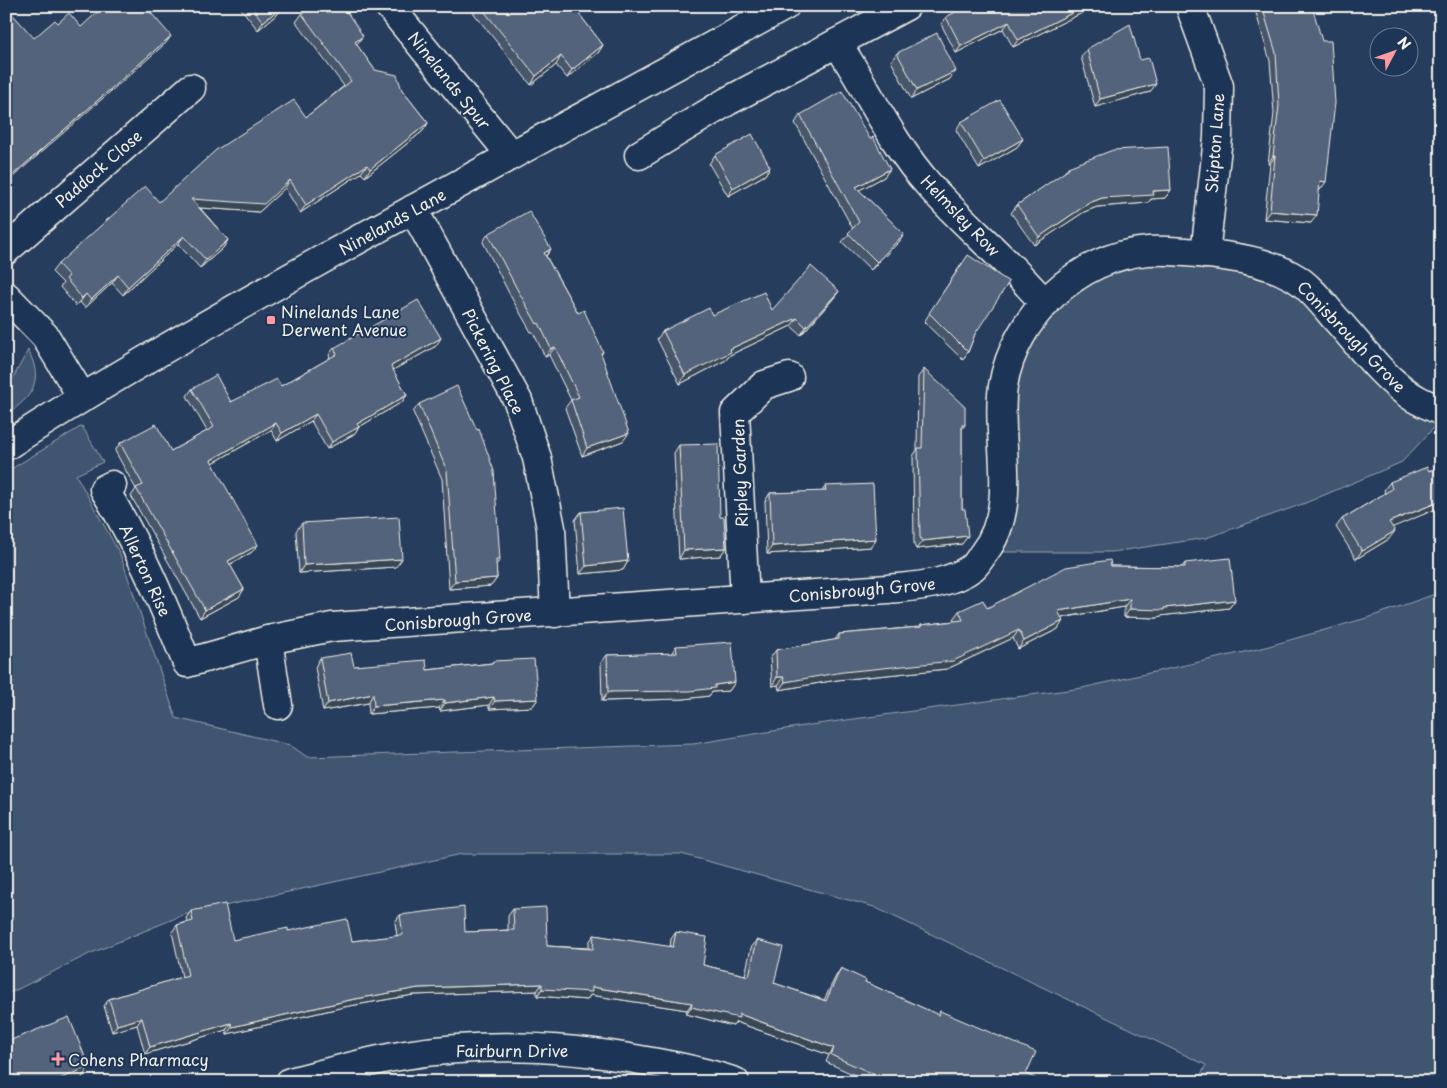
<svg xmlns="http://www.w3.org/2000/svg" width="1447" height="1088" font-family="'Playpen Sans',sans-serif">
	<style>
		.green { fill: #40546f; stroke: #9aa2ac }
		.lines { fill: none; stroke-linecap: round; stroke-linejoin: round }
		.minor-casing { stroke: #f4f1e8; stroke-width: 31 }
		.minor { stroke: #1d3557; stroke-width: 28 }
		.wall { fill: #47566a; stroke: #f4f1e8 }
		.shaded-wall { fill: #394656; stroke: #f4f1e8 }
		.building { fill: #52647b; stroke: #f4f1e8 }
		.poi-dot { fill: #ff9aa2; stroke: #1d3557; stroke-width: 2 }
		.labels { text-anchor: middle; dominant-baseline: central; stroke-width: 4; stroke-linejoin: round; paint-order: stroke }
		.street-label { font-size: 16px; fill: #f4f1e8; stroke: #1d3557 }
		.poi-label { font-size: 16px; fill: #f4f1e8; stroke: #1d3557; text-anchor: start }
	</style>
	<rect width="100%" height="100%" fill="#263d5d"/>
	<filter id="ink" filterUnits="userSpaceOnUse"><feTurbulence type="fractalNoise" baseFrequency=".02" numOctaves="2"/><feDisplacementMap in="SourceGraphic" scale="10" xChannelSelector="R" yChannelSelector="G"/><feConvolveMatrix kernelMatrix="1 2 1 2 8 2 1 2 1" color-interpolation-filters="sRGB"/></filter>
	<g filter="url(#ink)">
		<!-- green -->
		<g class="green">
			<polygon points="1223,246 1316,286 1383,355 1441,399 1441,420 1402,462 1303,504 1206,538 1112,552 1001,552 991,457 1001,354 1059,297 1134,261"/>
			<path d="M28 350C44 380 33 398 6 414V391Z"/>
			<polygon points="82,426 103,462 76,475 120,554 176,718 290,745 307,757 693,744 810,725 1082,688 1262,648 1370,617 1441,592 1441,1082 1197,1082 1206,1065 874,907 681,854 462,854 183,915 89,954 6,995 6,472"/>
		</g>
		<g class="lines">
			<defs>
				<g id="minor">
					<polyline points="389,6 510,154"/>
					<polyline points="1190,6 1219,86 1218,138 1205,254"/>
					<path d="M837 43C867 88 892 144 928 184 965 226 1009 261 1045 304"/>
					<polyline points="639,155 728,101 906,6"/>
					<polyline points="413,209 518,401 537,458 551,528 555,613"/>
					<polyline points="6,250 191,88"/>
					<polyline points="6,296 45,336 82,397"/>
					<path d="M6 446C109 379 216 319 323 259 477 173 631 91 785 6"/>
					<path d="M112 485 104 489C138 544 163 603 187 663L268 640 278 705"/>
					<polyline points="745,599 735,413 764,385 789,377"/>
					<path d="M268 640 332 627 888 589C916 586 949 585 973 567 977 564 980 558 983 554 1021 506 995 441 1003 386 1014 317 1078 256 1148 251 1173 250 1199 253 1224 256 1247 259 1271 264 1292 276 1308 284 1323 304 1334 317 1358 343 1381 376 1411 396 1420 402 1431 406 1441 411"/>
					<path d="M290 1082C328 1073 366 1061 405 1055 486 1042 566 1046 646 1061 676 1066 706 1072 735 1082"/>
				</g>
			</defs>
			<!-- minor casing -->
			<use href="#minor" class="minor-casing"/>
			<!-- minor -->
			<use href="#minor" class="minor"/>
		</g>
		<!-- wall -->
		<g class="wall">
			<polygon points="239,6 287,6 258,30"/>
			<polygon points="468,6 573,6 603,45 598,53 567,78 556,65 531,85"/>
			<polygon points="1096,6 1013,47 1003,29 956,53 941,24 946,17"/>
			<polygon points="1254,6 1312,6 1320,190 1319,190 1311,223 1264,219 1270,164 1268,164 1274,113 1270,61"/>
			<polygon points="302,14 357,44 357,45 375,70 402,90 428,123 423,131 365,177 361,173 300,213 285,188 259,212 200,208 228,240 223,248 200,268 178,244 123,295 112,283 85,308 80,302 76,306 60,287 63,283 52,272 58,264 159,202 306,117 344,86 296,22"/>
			<polygon points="1087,49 1140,60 1150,92 1095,107 1081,57"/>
			<polygon points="897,53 950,79 911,99 891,61"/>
			<polygon points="800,115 870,139 890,169 884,177 859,190 904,234 899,242 871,270 842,242 853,229 795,123"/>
			<polygon points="961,122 1023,139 1017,147 979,169 956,130"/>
			<polygon points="715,155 770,167 765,175 728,196 709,164"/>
			<polygon points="1068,167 1171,190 1165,198 1151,199 1148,203 1097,207 1084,212 1034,245 1011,213 1017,205 1064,173"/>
			<polygon points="488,234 551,249 546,256 578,313 603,352 601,355 623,441 582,456 565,408 571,400 549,355 545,357 533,332 531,332 511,297 483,242"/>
			<polygon points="962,263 975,334 968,352 963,360 924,322"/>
			<polygon points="839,291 833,299 801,335 791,326 730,355 726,360 680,384 657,339 663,331 712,315 772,310"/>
			<polygon points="436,346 393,370 407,395 402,402 359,427 354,434 327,449 311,421 277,441 271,430 213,463 252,552 230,565 244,589 239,597 200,618 131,496 136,489 115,451 120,443 171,451 207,431 187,396 192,389 231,402 281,386 330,358 329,355 334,348"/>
			<polygon points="924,369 965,425 962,429 962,544 916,549 914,545 913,456 917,450 918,377"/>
			<polygon points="419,404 500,560 496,565 497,578 491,586 449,589 442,479 413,412"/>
			<polygon points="679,445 720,517 726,548 720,556 679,559 674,453"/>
			<polygon points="1441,467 1441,507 1392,527 1389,539 1356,559 1336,527 1342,519 1385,493 1384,490 1390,482"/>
			<polygon points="825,486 876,539 871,547 767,554 765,501 770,493 822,492"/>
			<polygon points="581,512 628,561 623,570 580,574 575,520"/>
			<polygon points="302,523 396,567 299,573 296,531"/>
			<polygon points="1185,563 1235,600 1229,608 1160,616 1158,618 1124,617 1124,607 1062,618 1058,629 1018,649 1013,638 947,669 837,680 779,690 778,685 772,686 770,658 776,650 835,640 839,634 919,627 921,625 954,621 953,619 959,611 987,608 1111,566 1182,567"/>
			<polygon points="676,646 735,682 729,691 712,692 709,696 684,699 602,701 601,663 607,655 671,654"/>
			<polygon points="320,658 354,666 427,670 492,663 493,661 538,699 532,707 489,709 489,705 440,711 439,708 369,714 368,703 323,711 315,667"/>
			<polygon points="513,909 547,946 589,948 589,942 594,935 670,947 671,939 676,932 703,965 745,975 751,948 757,940 774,983 824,1000 836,976 841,968 865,982 938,1015 940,1011 1026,1074 1043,1082 870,1082 826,1062 829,1055 736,1022 733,1026 686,1014 687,1010 590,995 587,1000 537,996 537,991 413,995 344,1007 227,1034 226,1030 145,1054 137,1025 112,1032 104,1006 109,999 182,977 172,932 177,925 187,922 186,918 191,911 233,940 288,931 352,941 397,936 395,922 400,915 465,932 508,930 508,916"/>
		</g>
		<!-- shaded-wall -->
		<g class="shaded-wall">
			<polygon points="283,6 287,6 258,30 263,22"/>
			<polygon points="1086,6 1096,6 1013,47 1018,40"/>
			<polygon points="1009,22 1003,29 956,53 961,46"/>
			<polygon points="171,36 166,43 6,183 6,181"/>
			<polygon points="363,36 357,44 349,50 355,42"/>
			<polygon points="603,45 598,53 567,78 572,70"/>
			<polygon points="561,56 556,65 531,85 536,76"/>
			<polygon points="956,71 950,79 911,99 917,90"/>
			<polygon points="1156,84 1150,92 1095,107 1100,99"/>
			<polygon points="428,123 423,131 365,177 370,169"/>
			<polygon points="1023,139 1017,147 979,169 984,161"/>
			<polygon points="1273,156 1275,156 1270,164 1268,164"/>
			<polygon points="367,165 361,173 300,213 306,205"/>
			<polygon points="770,167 765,175 728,196 733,188"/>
			<polygon points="890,169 884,177 850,195 856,187"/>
			<polygon points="290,180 285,188 259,212 186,207 191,199"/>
			<polygon points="1320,181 1326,182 1320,190 1314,189"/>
			<polygon points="1171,190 1165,198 1151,199 1148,203 1097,207 1084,212 1034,245 1039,237 1089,203 1102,198 1153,191"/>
			<polygon points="1270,211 1317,215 1311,223 1264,219"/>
			<polygon points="904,234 899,242 871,270 877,262"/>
			<polygon points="184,236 178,244 123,295 128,287"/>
			<polygon points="228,240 223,248 200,268 206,260"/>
			<polygon points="551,249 545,257 544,253"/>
			<polygon points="118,275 112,283 85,308 91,300"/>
			<polygon points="839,291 833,299 801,335 806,327"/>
			<polygon points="86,294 80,302 76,306 82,298"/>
			<polygon points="797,318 791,326 730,355 726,360 680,384 685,375 730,349"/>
			<polygon points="441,338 436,346 386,374 391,366"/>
			<polygon points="555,347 549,355 545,357 551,349"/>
			<polygon points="407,395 402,402 359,427 354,434 327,449 332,442 357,424"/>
			<polygon points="316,414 311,421 277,441 282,433"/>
			<polygon points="276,423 271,430 206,467 211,460"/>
			<polygon points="629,433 623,441 582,456 587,448"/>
			<polygon points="1441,501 1441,507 1384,531 1389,522"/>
			<polygon points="1395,531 1389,539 1356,559 1362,551"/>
			<polygon points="968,536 962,544 916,549 922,541"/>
			<polygon points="876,539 871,547 767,554 772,546"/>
			<polygon points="258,545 252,552 223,568 228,561"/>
			<polygon points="726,548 720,556 679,559 684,550"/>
			<polygon points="402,559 396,567 299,573 304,565"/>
			<polygon points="628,561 623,570 580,574 586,566"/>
			<polygon points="497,578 491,586 449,589 455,581"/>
			<polygon points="244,589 239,597 200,618 205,610"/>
			<polygon points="1130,599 1124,607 1053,619 1058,611"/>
			<polygon points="1235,600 1229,608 1160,616 1158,618 1124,617 1130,609 1164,608"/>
			<polygon points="1063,621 1058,629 1018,649 1024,641"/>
			<polygon points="1019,630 1013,638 947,669 837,680 779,690 785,682"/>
			<polygon points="777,677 784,677 778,685 772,686"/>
			<polygon points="735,682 729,691 712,692 709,696 684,699 602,701 608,692 715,685"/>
			<polygon points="373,694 368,703 323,711 328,703"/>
			<polygon points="494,697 489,705 440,711 445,703"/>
			<polygon points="538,699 532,707 489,709 495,701"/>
			<polygon points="445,700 439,708 369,714 374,706"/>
			<polygon points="542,984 537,991 413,995 344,1007 227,1034 232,1027 350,1000 418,988"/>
			<polygon points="592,987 692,1003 687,1010 590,995 587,1000 537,996 542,989"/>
			<polygon points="691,1007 739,1014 834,1048 829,1055 736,1022 733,1026 686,1014"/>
			<polygon points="142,1018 137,1025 112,1032 117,1025"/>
			<polygon points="231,1023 226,1030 145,1054 150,1047"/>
			<polygon points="89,1067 81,1079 74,1082 52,1082"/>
		</g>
		<!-- building -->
		<g class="building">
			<polygon points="104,6 145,6 171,36 6,181 6,7 34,38 55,20 58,23 69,13 81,27"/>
			<polygon points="251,6 283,6 263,22"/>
			<polygon points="313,6 343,6 363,36 355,42 375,70 397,75 402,90 428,123 370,169 367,165 306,205 290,180 264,204 191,199 228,240 206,260 184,236 128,287 118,275 91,300 86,294 82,298 66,279 69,276 58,264 145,186 159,202 216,150 294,100 306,117 351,81 302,14"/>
			<polygon points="480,6 573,6 603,45 572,70 561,56 536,76"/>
			<polygon points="967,6 1086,6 1018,40 1009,22 961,46 946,17"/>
			<polygon points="1262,6 1312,6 1322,41 1331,41 1335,103 1326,182 1320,181 1317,215 1270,211 1275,156 1273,156 1279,105 1276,53"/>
			<polygon points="1130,24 1140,60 1149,58 1156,84 1100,99 1087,49"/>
			<polygon points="937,33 956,71 917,90 897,53"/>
			<polygon points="842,91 870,139 873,137 890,169 856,187 904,234 877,262 848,233 859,222 800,115"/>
			<polygon points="1000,100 1023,139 984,161 961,122"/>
			<polygon points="752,134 770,167 733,188 715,155"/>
			<polygon points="1168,147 1171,190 1153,191 1154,195 1102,198 1089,203 1039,237 1017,205 1069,169 1068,167 1113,150"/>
			<polygon points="529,211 551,249 544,253 578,313 584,310 603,352 601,353 629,433 587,448 571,400 579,397 555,347 551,349 539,323 537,324 517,289 488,234"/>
			<polygon points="968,255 1009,282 975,334 968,352 929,313"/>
			<polygon points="811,266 839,291 806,327 797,318 730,349 731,352 685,375 663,331 709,308 712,315 764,292 772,310"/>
			<polygon points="418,300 441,338 391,366 407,395 357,424 359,427 332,442 316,414 282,433 276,423 211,460 258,545 228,561 244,589 205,610 136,488 143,485 120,443 156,424 171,451 214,427 192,389 216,375 231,402 277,379 281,386 337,354 334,348"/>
			<polygon points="924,369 965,407 965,425 962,425 962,509 965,509 968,536 922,541 920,537 918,448 922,448"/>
			<polygon points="457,386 477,430 479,429 494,471 500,560 496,560 497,578 455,581 447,471 419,404"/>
			<polygon points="718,444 720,517 724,517 726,548 684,550 679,445"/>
			<polygon points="1427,467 1429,471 1441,467 1441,501 1389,522 1395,531 1362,551 1342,519 1392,489 1390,482"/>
			<polygon points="873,484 876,539 772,546 770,493 826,491 825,486"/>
			<polygon points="623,508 628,561 586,566 581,512"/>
			<polygon points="399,517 402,559 304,565 302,523"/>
			<polygon points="1230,558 1235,600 1164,608 1164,610 1130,609 1130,599 1058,611 1063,621 1024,641 1019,630 953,661 843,672 785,682 784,677 777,677 776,650 839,639 839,634 921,627 921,625 963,620 959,611 983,600 987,608 1066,567 1110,560 1111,566 1185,567 1185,563"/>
			<polygon points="732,642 735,682 715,685 715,688 690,691 608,692 607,655 677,653 676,646"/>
			<polygon points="351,653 354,666 426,660 427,670 493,663 493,661 534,659 538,699 495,701 494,697 445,703 445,700 374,706 373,694 328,703 320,658"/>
			<polygon points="225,904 233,940 288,928 288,931 347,919 352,941 403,935 400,915 464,907 465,932 514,930 513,909 546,907 547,946 593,949 594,935 673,947 676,932 707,937 703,965 749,976 757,940 783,947 774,983 826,1001 841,968 866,980 865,982 939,1015 940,1011 1036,1052 1026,1074 1043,1082 891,1082 831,1055 834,1048 739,1014 739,1018 691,1007 692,1003 592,987 592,992 542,989 542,984 418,988 350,1000 232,1027 231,1023 150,1047 142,1018 117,1025 109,999 188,975 177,925 193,921 191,911"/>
			<polygon points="69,1017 89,1067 52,1082 6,1082 6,1042"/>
		</g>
	</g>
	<!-- markers -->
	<g class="poi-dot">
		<rect x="266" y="315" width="10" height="10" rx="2.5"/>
		<path d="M55.5 1051.5h5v5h5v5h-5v5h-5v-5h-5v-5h5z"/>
	</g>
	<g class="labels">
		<!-- street labels -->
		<g class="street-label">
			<text transform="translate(450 80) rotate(51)">Ninelands Spur</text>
			<text transform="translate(1214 143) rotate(-86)">Skipton Lane</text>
			<text transform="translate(98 168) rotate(-41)">Paddock Close</text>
			<text transform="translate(961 215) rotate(46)">Helmsley Row</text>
			<text transform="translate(392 221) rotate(-29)">Ninelands Lane</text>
			<text transform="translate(1352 336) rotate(46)">Conisbrough Grove</text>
			<text transform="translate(494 361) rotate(63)">Pickering Place</text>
			<text transform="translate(739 473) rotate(-92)">Ripley Garden</text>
			<text transform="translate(146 570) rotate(65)">Allerton Rise</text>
			<text transform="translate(862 589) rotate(-5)">Conisbrough Grove</text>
			<text transform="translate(458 619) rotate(-4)">Conisbrough Grove</text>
			<text x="512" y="1050">Fairburn Drive</text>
		</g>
		<!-- poi labels -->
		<g class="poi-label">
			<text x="281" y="311">Ninelands Lane<tspan x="281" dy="18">Derwent Avenue</tspan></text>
			<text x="68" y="1059">Cohens Pharmacy</text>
		</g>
	</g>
	<!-- margin -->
	<rect width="1447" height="1088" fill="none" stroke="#1d3557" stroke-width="25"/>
	<rect x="12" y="12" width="1422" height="1063" fill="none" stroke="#f4f1e8" stroke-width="2" filter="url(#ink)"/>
	<!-- north arrow -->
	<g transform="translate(1394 52) rotate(49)"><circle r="24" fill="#1d3557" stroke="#738091"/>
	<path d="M0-4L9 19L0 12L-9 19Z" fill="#ff9aa2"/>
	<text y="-8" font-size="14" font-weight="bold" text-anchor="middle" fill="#f4f1e8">N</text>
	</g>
</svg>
